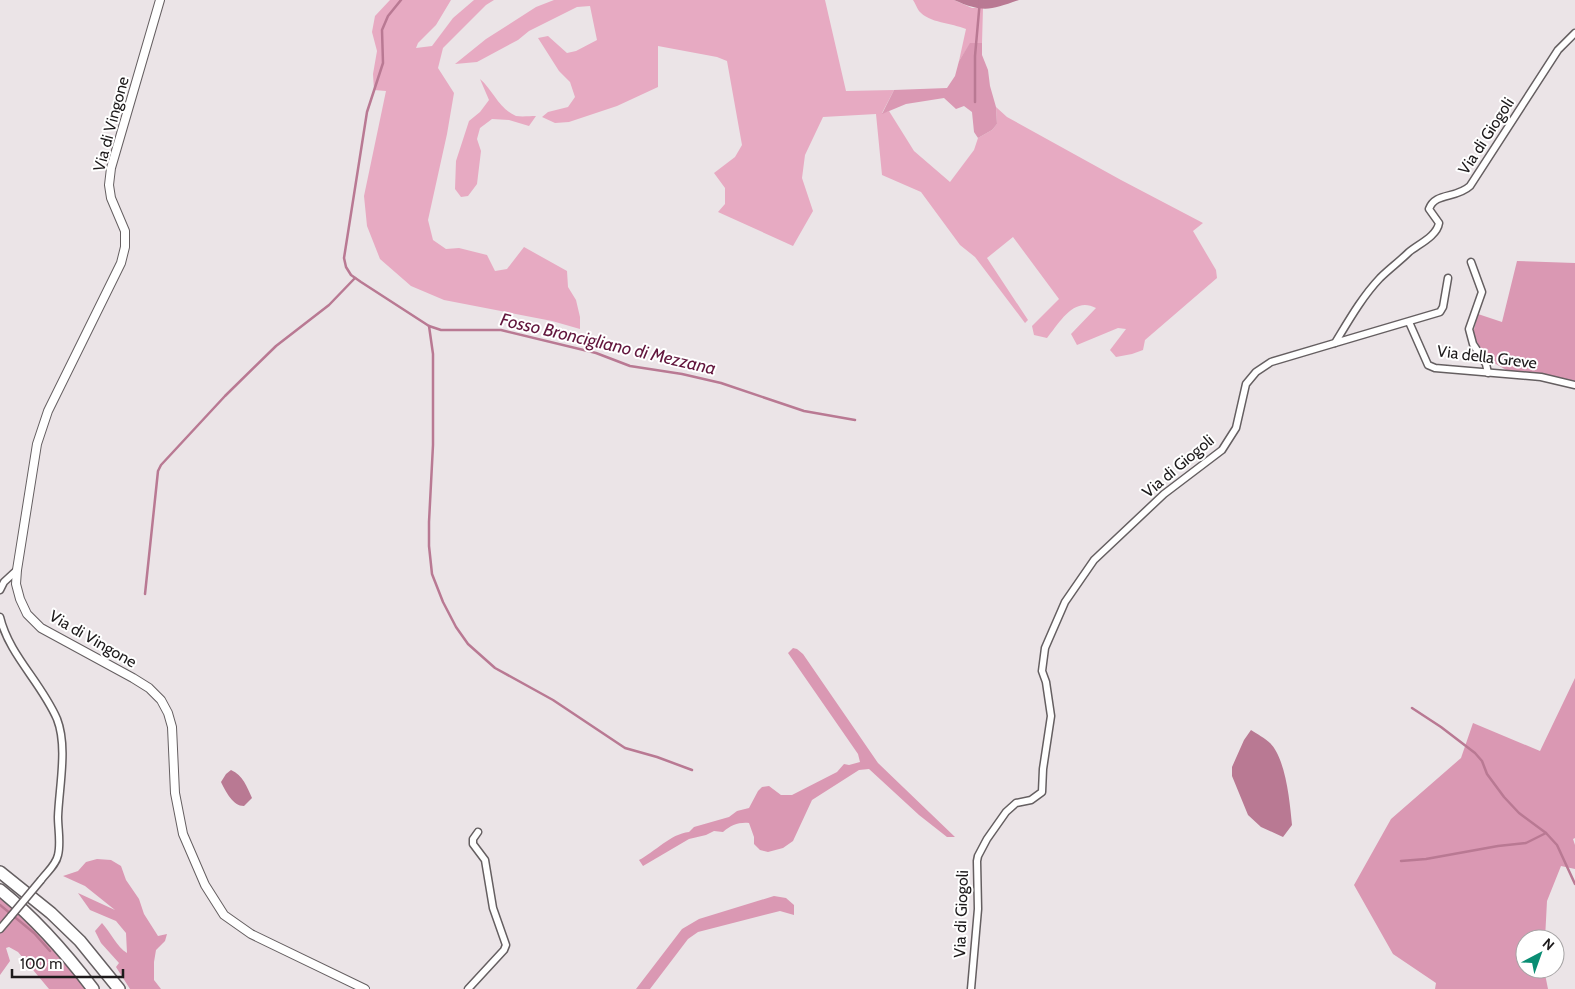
<svg xmlns="http://www.w3.org/2000/svg" width="1575" height="989" font-family="Cabin,sans-serif">
	<style>
		.green { fill: #e7aac2 }
		.forest { fill: #da98b3 }
		.water { fill: #b97993 }
		.lines { fill: none; stroke-linecap: round; stroke-linejoin: round }
		.stream { stroke: #b97993; stroke-width: 2.5 }
		.minor-casing { stroke: #655f61; stroke-width: 9 }
		.tertiary-casing { stroke: #655f61; stroke-width: 10 }
		.motorway-casing { stroke: #655f61; stroke-width: 14 }
		.minor { stroke: #fff; stroke-width: 6 }
		.tertiary { stroke: #fff; stroke-width: 8 }
		.motorway { stroke: #fff; stroke-width: 11 }
		.minor-bridge-casing { stroke: #655f61; stroke-width: 9; stroke-linecap: butt }
		.minor-bridge { stroke: #fff; stroke-width: 6 }
		.labels { text-anchor: middle; dominant-baseline: central; stroke-width: 4; stroke-linejoin: round; paint-order: stroke }
		.street-label { font-size: 16px; fill: #1d1a1b; stroke: #fff }
		.water-label { font-size: 18px; font-style: italic; fill: #62163d; stroke: #fff }
	</style>
	<rect width="100%" height="100%" fill="#ebe4e7"/>
	<!-- green -->
	<g class="green">
		<polygon points="390,0 451,0 436,25 418,43 416,48 432,46 453,18 474,0 494,0 486,5 443,48 438,68 454,93 447,134 428,220 433,240 446,249 459,248 487,255 495,271 507,269 524,247 567,271 568,287 576,300 580,317 580,329 552,321 444,300 411,286 380,259 367,226 364,196 386,91 374,90 373,74 377,51 372,32 375,16"/>
		<path d="M554 0H825L846 91 894 90 882 113 889 111 914 151 950 182 974 150 978 138 992 130 997 124 996 107 1007 117 1121 180 1203 223 1193 231 1216 270 1217 278 1145 340 1143 350 1132 354 1116 357 1110 350 1126 329 1118 328 1077 345 1071 334 1096 308C1074 296 1060 322 1047 338L1034 335 1032 326 1059 299 1013 237 987 258 1028 320 1025 323 975 257 960 245 921 192 882 175 876 114 823 117 805 155 802 178 813 211 793 246 718 212 725 204V188L714 173 735 157 742 145 727 61 717 57 658 46V87L617 106 569 122 555 123 542 117 548 112 568 107 575 97 570 82 559 71 538 38 548 36 567 53 576 51 597 40 590 6 577 7 529 31 518 40 477 62 455 64 486 39 536 7Z"/>
		<path d="M913 0H954L972 8H983L982 43 970 44 959 61 966 29C952 23 929 23 919 11 917 8 915 3 913 0Z"/>
		<path d="M480 79C493 90 499 109 516 116 522 117 530 116 536 116L529 126 509 120 492 119 480 128 477 139 481 151 477 184 468 196 461 197 455 189 456 161 469 121 480 112 489 100Z"/>
	</g>
	<!-- forest -->
	<g class="forest">
		<polygon points="970,43 982,43 982,55 988,70 990,86 996,107 997,124 992,130 978,138 974,132 972,112 964,106 956,109 944,98 906,104 882,114 894,90 947,88 955,76 959,61"/>
		<polygon points="1517,261 1575,263 1575,383 1508,371 1484,357 1473,333 1478,314 1502,322"/>
		<path d="M793 648 797 649 803 654 878 763 955 837H947L919 815 869 769 859 770 812 800 793 841 783 848 768 852 760 850 754 844V837L749 823C739 822 731 825 723 832L714 831 706 835 689 839 643 866 639 860C655 852 670 834 689 832L694 827 729 817 737 811 749 808 758 791 762 787 769 786 781 795H792L837 772 844 764 849 765 860 762 858 754 788 653Z"/>
		<polygon points="1575,678 1575,838 1573,839 1575,845 1575,869 1561,866 1547,901 1545,939 1525,939 1525,969 1544,969 1548,989 1435,989 1436,983 1393,954 1354,885 1391,819 1461,758 1473,723 1540,751"/>
		<path d="M97 859 111 860 121 866 126 880 139 899 144 914 158 936 167 934 165 941 156 950 154 962V980L161 989H130L116 967 119 963 101 943 95 931 102 923C111 933 117 947 127 953L126 933 116 921 90 910 78 893 115 910 85 886 63 876 78 871 86 862Z"/>
		<path d="M0 895C30 920 64 957 86 989H49L18 952 9 947 6 948 10 961 0 975Z"/>
		<polygon points="774,896 786,898 794,905 794,915 780,911 698,932 688,939 650,989 636,989 682,929 699,919"/>
	</g>
	<!-- water -->
	<g class="water">
		<path d="M954 0H1019C991 10 983 13 954 0Z"/>
		<path d="M1251 730C1257 734 1265 738 1270 743 1286 759 1290 803 1292 825L1283 837 1261 827 1248 815 1232 776V767L1244 740Z"/>
		<path d="M231 770C243 775 247 787 252 798L244 806C233 806 226 792 221 782L226 774Z"/>
	</g>
	<g class="lines">
		<!-- stream -->
		<g class="stream">
			<polyline points="401,0 388,16 382,30 383,63 367,112 344,258 346,267 351,275 361,282 429,326 441,330 501,330 596,353 630,366 682,374 721,383 804,411 855,420"/>
			<polyline points="975,102 975,56 980,0"/>
			<polyline points="429,326 433,354 433,445 429,522 429,546 432,574 443,602 456,627 468,644 495,668 553,700 625,748 657,757 692,770"/>
			<polyline points="145,594 158,471 161,465 225,396 276,346 329,305 355,278"/>
			<polyline points="1412,708 1441,727 1475,753 1482,761 1487,774 1504,797 1519,813 1546,833 1557,845 1575,884"/>
			<polyline points="1401,861 1426,859 1498,846 1526,843 1546,833"/>
			<polyline points="0,905 34,933 50,951"/>
		</g>
		<defs>
			<g id="minor">
				<polyline points="1471,262 1482,292 1469,329 1473,344 1486,364 1488,373"/>
				<polyline points="1409,322 1428,365 1435,368 1541,377 1575,385"/>
				<polyline points="1335,343 1440,312 1443,307 1448,278"/>
				<polyline points="0,590 4,582 17,570"/>
				<path d="M0 617C9 655 41 682 57 719 68 747 59 787 58 817 58 829 61 843 58 855 56 865 47 872 41 880"/>
				<polyline points="0,929 11,916"/>
				<polyline points="468,989 504,950 506,945 493,908 485,860 473,844 473,839 478,832"/>
				<path d="M971 989 978 909 977 861 978 856 987 839 1006 812 1016 803 1031 800 1042 792 1043 769 1051 716 1046 682 1042 671 1045 648 1065 602 1094 560 1164 494 1222 450 1236 428 1246 384 1256 372 1271 362 1335 343C1349 320 1362 297 1380 278 1389 269 1400 261 1409 252 1419 244 1437 236 1439 223L1429 209C1435 192 1456 199 1470 186L1558 50 1575 33"/>
			</g>
			<polyline id="tertiary" points="160,0 111,168 109,185 111,198 125,231 125,247 121,263 48,411 37,444 17,570 16,584 20,599 27,614 41,628 133,678 149,688 161,700 168,713 172,727 175,793 183,834 205,885 224,915 251,934 365,989"/>
			<g id="motorway">
				<polyline points="0,872 51,913 80,941 119,989"/>
				<path d="M0 890C36 919 65 952 93 989"/>
			</g>
		</defs>
		<!-- minor casing -->
		<use href="#minor" class="minor-casing"/>
		<!-- tertiary casing -->
		<use href="#tertiary" class="tertiary-casing"/>
		<!-- motorway casing -->
		<use href="#motorway" class="motorway-casing"/>
		<!-- minor -->
		<use href="#minor" class="minor"/>
		<!-- tertiary -->
		<use href="#tertiary" class="tertiary"/>
		<!-- motorway -->
		<use href="#motorway" class="motorway"/>
		<defs>
			<polyline id="minor-bridge" points="11,916 41,880"/>
		</defs>
		<!-- minor-bridge casing -->
		<use href="#minor-bridge" class="minor-bridge-casing"/>
		<!-- minor-bridge -->
		<use href="#minor-bridge" class="minor-bridge"/>
	</g>
	<g class="labels">
		<!-- street labels -->
		<g class="street-label">
			<text transform="translate(111 124) rotate(-75)">Via di Vingone</text>
			<text transform="translate(1486 136) rotate(-57)">Via di Giogoli</text>
			<text transform="translate(1487 357) rotate(7)">Via della Greve</text>
			<text transform="translate(1178 466) rotate(-40)">Via di Giogoli</text>
			<text transform="translate(93 639) rotate(30)">Via di Vingone</text>
			<text transform="translate(961 914) rotate(-88)">Via di Giogoli</text>
		</g>
		<!-- water labels -->
		<g class="water-label">
			<text transform="translate(608 344) rotate(13)">Fosso Broncigliano di Mezzana</text>
		</g>
	</g>
	<!-- north arrow -->
	<g transform="translate(1540 954) rotate(41)"><circle r="24" fill="#ffffff" stroke="#a5a3a4"/>
	<path d="M0-4L9 19L0 12L-9 19Z" fill="#0a8d73"/>
	<text y="-8" font-size="14" font-weight="bold" text-anchor="middle" fill="#1d1a1b">N</text>
	</g>
	<!-- scale -->
	<path d="M12 969v8h111v-8" fill="none" stroke="#1d1a1b" stroke-width="2.5"/>
	<text x="20" y="969" font-size="15" fill="#1d1a1b" stroke="#ffffff" stroke-width="4" paint-order="stroke">100 m</text>
</svg>
